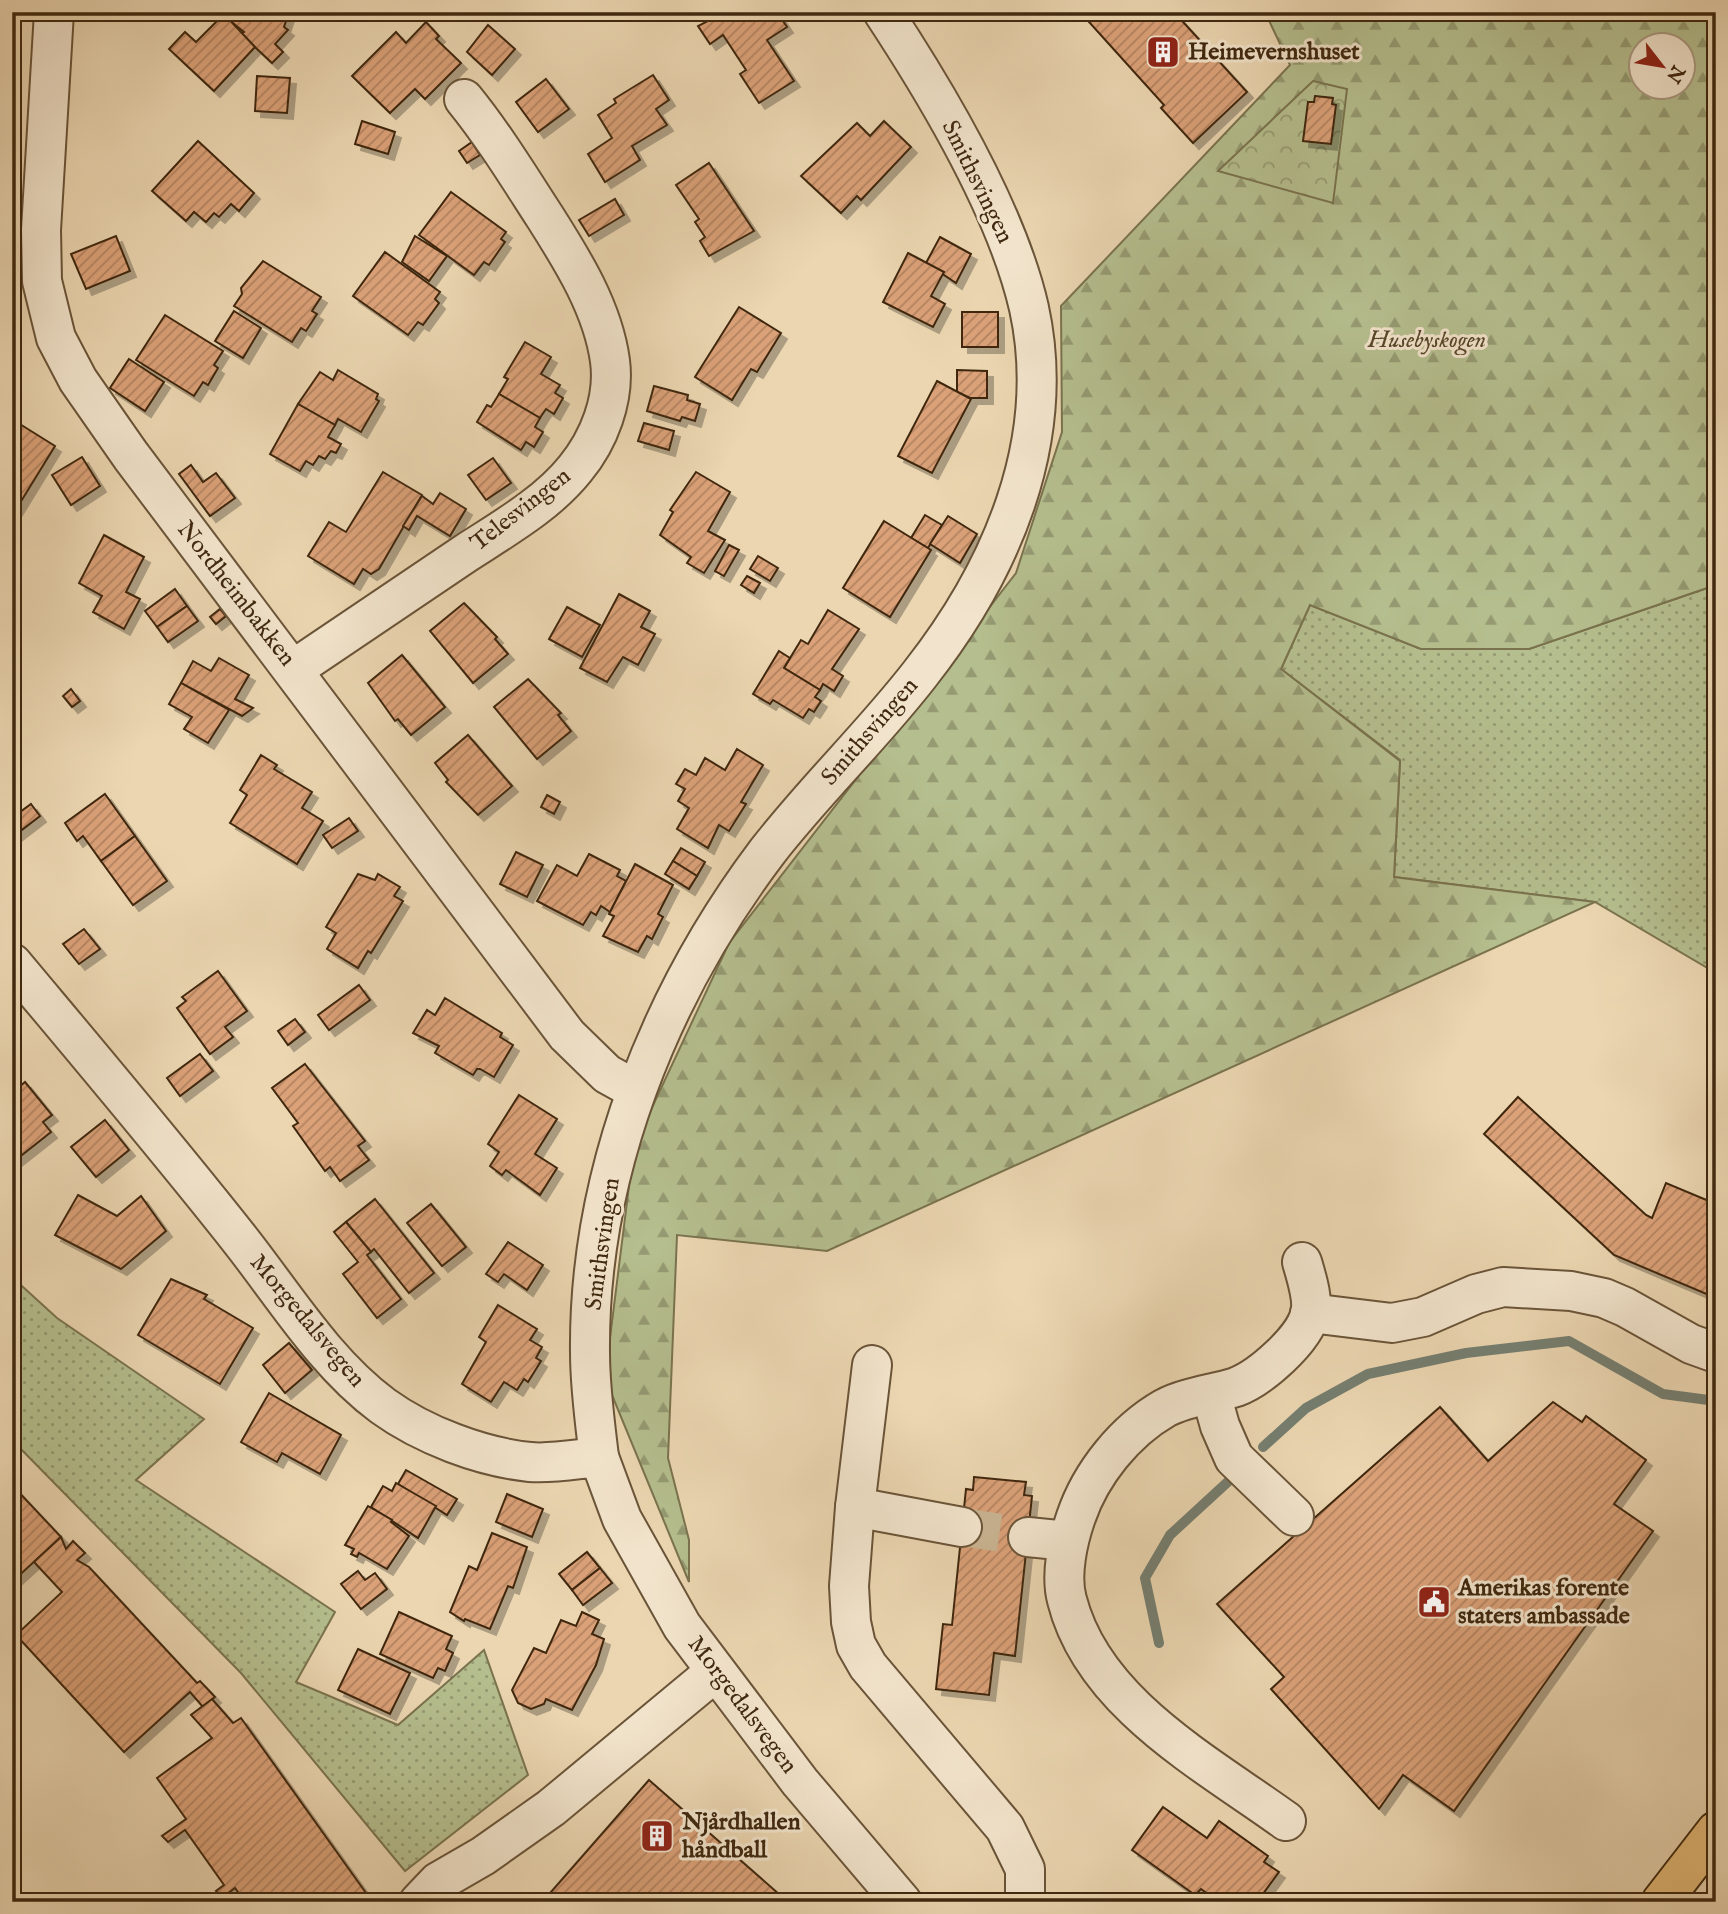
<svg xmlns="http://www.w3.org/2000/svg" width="1728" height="1914" font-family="'IM FELL English',serif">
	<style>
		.grass { fill: url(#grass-dots); stroke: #7a734e; stroke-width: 2 }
		.forest { fill: url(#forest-firs); stroke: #7a734e; stroke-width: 2; fill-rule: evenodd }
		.park { fill: url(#park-crowns); stroke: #7a734e; stroke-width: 2 }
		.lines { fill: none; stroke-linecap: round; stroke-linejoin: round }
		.stream { stroke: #757e70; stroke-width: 10 }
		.building { fill: url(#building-hatch); stroke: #3f280f; stroke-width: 2; filter: url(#shadow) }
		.minor-tunnel { stroke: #c9b391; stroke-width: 38; stroke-dasharray: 38 19; stroke-linecap: butt }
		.minor-casing { stroke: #6a5438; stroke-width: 42 }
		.major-casing { stroke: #3f280f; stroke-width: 42 }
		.minor { stroke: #f2e4cc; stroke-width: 38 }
		.major { stroke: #e6bb78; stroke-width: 38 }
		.labels { text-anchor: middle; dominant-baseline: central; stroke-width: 6; stroke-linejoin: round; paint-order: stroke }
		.poi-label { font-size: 24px; font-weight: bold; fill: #3f280f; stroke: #f2e4cc; text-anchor: start }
		.street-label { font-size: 24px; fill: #3f280f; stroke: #f2e4cc }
		.park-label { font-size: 24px; font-style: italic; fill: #574628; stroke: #f2e4cc }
	</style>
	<defs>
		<pattern id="grass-dots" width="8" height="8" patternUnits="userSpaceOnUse" patternTransform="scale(1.75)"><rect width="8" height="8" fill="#b5be8e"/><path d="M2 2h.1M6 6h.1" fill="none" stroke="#959a72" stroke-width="1.8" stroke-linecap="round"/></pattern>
		<pattern id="forest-firs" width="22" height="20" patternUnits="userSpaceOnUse" patternTransform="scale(1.75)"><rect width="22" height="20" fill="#b5be8e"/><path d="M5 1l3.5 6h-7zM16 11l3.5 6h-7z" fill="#959a72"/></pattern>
		<pattern id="park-crowns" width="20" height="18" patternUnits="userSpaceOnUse" patternTransform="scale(1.75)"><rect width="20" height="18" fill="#b5be8e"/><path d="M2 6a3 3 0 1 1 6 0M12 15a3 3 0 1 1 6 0" fill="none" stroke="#959a72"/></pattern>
		<pattern id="building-hatch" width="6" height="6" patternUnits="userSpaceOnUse" patternTransform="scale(1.75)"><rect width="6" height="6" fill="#dba178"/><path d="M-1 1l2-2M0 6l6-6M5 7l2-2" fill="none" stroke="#b38361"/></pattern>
		<filter id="shadow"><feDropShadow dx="6" dy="6" stdDeviation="0" flood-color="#0004"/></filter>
	</defs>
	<rect width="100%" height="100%" fill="#ebd6b1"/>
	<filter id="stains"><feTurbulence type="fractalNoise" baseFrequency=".00286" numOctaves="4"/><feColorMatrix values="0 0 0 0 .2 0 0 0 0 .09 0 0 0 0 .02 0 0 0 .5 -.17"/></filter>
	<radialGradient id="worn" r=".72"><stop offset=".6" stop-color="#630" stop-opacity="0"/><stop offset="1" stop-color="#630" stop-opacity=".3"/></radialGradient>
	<!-- grass -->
	<g class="grass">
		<polygon points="1716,585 1716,973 1595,902 1394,877 1400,760 1281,669 1310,605 1421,649 1529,649"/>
		<polygon points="12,1277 57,1318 204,1419 136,1480 335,1612 296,1682 398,1725 484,1650 528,1775 405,1871 241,1673 12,1440"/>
	</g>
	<!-- forest -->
	<path class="forest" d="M1265 12H1716V585L1529 649H1421L1310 605 1281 669 1400 761 1394 877 1595 902 827 1251 677 1235 668 1458 689 1540V1582L605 1378 634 1146 729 943 1016 573 1062 432 1061 306 1290 65ZM1640 46H1682V88H1640Z"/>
	<!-- park -->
	<polygon class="park" points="1313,81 1347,89 1333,203 1218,171"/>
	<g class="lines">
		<!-- stream -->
		<g class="stream">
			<polyline points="1263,1447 1306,1408 1368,1374 1466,1353 1569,1341 1663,1394 1716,1401"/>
			<polyline points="1159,1643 1145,1578 1170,1535 1232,1478"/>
		</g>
	</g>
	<!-- building -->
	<g class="building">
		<polygon points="219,12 289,12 284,27 288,30 275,44 283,52 272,63 241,34 244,32"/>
		<polygon points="725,12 777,12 787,27 767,40 794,81 759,103 740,74 746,70 723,35 710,44 698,26"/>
		<polygon points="1080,12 1174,12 1247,92 1193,143 1161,108 1164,105"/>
		<polygon points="224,14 255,47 214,91 169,49 185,32 196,42"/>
		<polygon points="426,22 439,36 436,39 461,63 425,99 415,89 390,113 352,76 396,32 406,43"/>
		<polygon points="488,25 515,49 492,75 467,52"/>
		<polygon points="653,75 669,100 656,109 667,125 632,146 640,160 605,182 588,154 612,138 598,115 616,103 614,99"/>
		<polygon points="257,76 290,78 287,113 255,111"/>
		<polygon points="546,79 569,109 538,132 516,102"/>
		<polygon points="1315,96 1333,98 1332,104 1336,105 1331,144 1303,141 1308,102 1314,102"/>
		<polygon points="362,121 395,132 388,154 355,144"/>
		<polygon points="884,121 911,147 861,200 857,196 841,213 801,176 857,123 870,136"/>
		<polygon points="198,141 254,193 239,211 231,204 219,217 214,213 206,222 194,212 186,221 152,191"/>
		<polygon points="472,142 480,155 467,163 459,151"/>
		<polygon points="709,163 754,231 709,256 700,241 705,237 695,222 699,219 676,185"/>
		<polygon points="451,192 506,232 501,239 505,242 489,265 484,262 474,275 419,235"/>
		<polygon points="615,199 624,215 589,236 579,220"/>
		<polygon points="116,236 130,271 86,289 71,254"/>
		<polygon points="415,236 447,256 429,281 402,262"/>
		<polygon points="940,237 971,254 956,283 926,263"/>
		<polygon points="385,252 440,292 435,299 439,303 423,325 418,322 408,335 353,296"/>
		<polygon points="908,253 944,272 931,296 945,304 933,327 883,302"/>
		<polygon points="263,261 321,297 312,311 317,314 306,331 301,328 292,342 234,306 242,294 241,288"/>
		<polygon points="739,307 781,333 757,372 751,369 732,400 695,377"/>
		<polygon points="234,311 261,328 243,358 215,341"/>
		<rect x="962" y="312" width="36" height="35"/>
		<polygon points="165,315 223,351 214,365 218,368 208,385 203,382 194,396 136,360"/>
		<polygon points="525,342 551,357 541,374 560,385 555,393 563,398 554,414 546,409 540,418 499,394 508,379 504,377"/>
		<polygon points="129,359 164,382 145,411 110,388"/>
		<polygon points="338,370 378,394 376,399 379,401 361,432 338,419 335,425 298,404 320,372 333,380"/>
		<polygon points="957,370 987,371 987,398 970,398 957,392"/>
		<polygon points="937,381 971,399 932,473 898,456"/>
		<polygon points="654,386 688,395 687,400 700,404 695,421 682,417 680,421 647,411"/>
		<polygon points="499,394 540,418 535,427 543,432 534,447 526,442 521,450 477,422 487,405 491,407"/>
		<polygon points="298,404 335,425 328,437 341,444 336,453 331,451 325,459 319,456 313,465 306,461 300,471 270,454"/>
		<polygon points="15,421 55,446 12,516 12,426"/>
		<polygon points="644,423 674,431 669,450 638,441"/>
		<polygon points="82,457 100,486 71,505 52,475"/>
		<polygon points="493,458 511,483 486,500 468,475"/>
		<polygon points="191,465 203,482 216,473 235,498 210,516 179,474"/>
		<polygon points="383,472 422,495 379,569 371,574 363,569 354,584 308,556 329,522 346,532"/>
		<polygon points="696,472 730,492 708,531 725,540 704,573 687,563 691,557 660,535 673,512 670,510"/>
		<polygon points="440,493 466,509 450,536 417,516 409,530 403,526 422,496 433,504"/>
		<polygon points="925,515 942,525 928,548 911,538"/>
		<polygon points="948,516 977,534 960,563 930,544"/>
		<polygon points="884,521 931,550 890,617 843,588"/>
		<polygon points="104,535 144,557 126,592 140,599 124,629 93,612 102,596 79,583"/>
		<polygon points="729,545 739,550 724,576 715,571"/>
		<polygon points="758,556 778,568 770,581 750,569"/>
		<polygon points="747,576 760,583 754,593 741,585"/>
		<polygon points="175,589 187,606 157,627 145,611"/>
		<polygon points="619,594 650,611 641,627 655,634 638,665 623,657 607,682 580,668"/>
		<polygon points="464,603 497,637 495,639 508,654 473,683 430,631"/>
		<polygon points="187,606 198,621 168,642 157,627"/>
		<polygon points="567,607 600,625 582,657 549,639"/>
		<polygon points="220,609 226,616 216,624 210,617"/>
		<polygon points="828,610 859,629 832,669 843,676 834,691 823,684 820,690 784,668 801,640 808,644"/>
		<polygon points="779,651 790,658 784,668 820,690 815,697 821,701 814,712 809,709 803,718 773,700 770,704 753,694"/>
		<polygon points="402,655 445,707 411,735 398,719 395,721 368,683"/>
		<polygon points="219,658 249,675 235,699 253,708 242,716 181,683 193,661 211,671"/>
		<polygon points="528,679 561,713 558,715 571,731 537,759 494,707"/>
		<polygon points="181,683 229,710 208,743 184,729 192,717 169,704"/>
		<polygon points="71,689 80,701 72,707 63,696"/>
		<polygon points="468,735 512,786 478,815 446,782 448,780 435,763"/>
		<polygon points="737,749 763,765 741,802 746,804 729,831 719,825 708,848 677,829 689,808 678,801 685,789 676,784 685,769 696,775 705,758 725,770"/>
		<polygon points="261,755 277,765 274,769 312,792 302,808 323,821 297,864 230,823 247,795 240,790"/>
		<polygon points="105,794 135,836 101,861 83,836 77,841 65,823"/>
		<polygon points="547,795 560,802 554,814 541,807"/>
		<polygon points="31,804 40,816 14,836 12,818"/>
		<polygon points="349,818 358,831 332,848 323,835"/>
		<polygon points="135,836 167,881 133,905 101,861"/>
		<polygon points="681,848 705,862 697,876 673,861"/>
		<polygon points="516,852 543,865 527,897 500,884"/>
		<polygon points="589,854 620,870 617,876 626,881 610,912 601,906 596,915 591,912 583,925 537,901 557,865 577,876"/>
		<polygon points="673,861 697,876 689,889 665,874"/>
		<polygon points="635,864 673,885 658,914 663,917 652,939 647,936 638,952 603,936 614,916 609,914"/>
		<polygon points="358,874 375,880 378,874 400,887 394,896 403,901 371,953 368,951 358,968 327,949 336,933 326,927"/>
		<polygon points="84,929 100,949 79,964 63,944"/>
		<polygon points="218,971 247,1011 225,1027 233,1037 210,1054 177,1008 186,1001 182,997"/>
		<polygon points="359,985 370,1000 329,1030 318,1015"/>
		<polygon points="445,998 502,1033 500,1037 513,1045 494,1077 480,1069 477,1069 473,1075 435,1053 439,1046 413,1033 427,1010 435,1015"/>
		<polygon points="295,1019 305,1032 288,1045 278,1031"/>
		<polygon points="200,1054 213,1071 180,1096 167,1078"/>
		<polygon points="305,1064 365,1141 358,1146 369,1160 340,1181 330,1167 325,1171 293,1126 298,1123 272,1088"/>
		<polygon points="25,1082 52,1115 43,1122 51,1132 12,1163 12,1093"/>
		<polygon points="519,1095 557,1119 535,1154 557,1168 540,1195 506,1170 502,1175 490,1166 499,1152 488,1144"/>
		<polygon points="1518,1097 1646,1215 1652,1218 1666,1183 1716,1204 1716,1298 1614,1255 1484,1134"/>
		<polygon points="105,1120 129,1150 96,1177 71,1147"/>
		<polygon points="78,1195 117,1216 141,1196 166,1231 121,1269 55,1235"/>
		<polygon points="375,1199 434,1273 409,1293 374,1249 371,1252 346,1222"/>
		<polygon points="431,1204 466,1247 442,1266 407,1223"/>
		<polygon points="346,1222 371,1252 367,1255 401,1299 377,1318 343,1274 358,1262 334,1232"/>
		<polygon points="508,1242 543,1265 527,1290 504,1274 498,1282 486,1274"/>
		<polygon points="171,1279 207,1295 204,1299 253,1328 220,1384 138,1335"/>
		<polygon points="498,1305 537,1329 530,1340 542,1347 536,1358 541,1361 528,1382 524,1379 517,1390 504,1382 491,1402 462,1384 486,1342 479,1337"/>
		<polygon points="289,1343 312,1370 285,1393 263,1365"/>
		<polygon points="269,1393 341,1435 320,1474 282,1453 277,1462 241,1442"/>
		<polygon points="1553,1402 1582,1422 1586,1416 1646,1460 1614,1504 1653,1531 1454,1811 1403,1775 1379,1809 1271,1689 1284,1677 1217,1604 1440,1407 1488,1461"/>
		<polygon points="406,1470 457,1499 447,1515 398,1484"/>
		<polygon points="974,1477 1026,1482 1024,1495 1032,1496 1015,1656 994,1653 989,1695 936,1689 943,1624 952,1625 966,1489 973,1490"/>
		<polygon points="396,1483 436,1506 418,1538 371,1507 383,1486 392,1491"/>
		<polygon points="12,1485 61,1537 12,1582"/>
		<polygon points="507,1494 543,1509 532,1537 496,1522"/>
		<polygon points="368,1506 392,1520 391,1522 409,1536 387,1569 359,1553 357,1557 351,1554 354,1549 345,1545"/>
		<polygon points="492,1533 527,1547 513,1588 508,1586 490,1629 465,1619 464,1621 450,1612 469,1566 477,1570"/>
		<polygon points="61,1537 66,1549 73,1541 85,1553 77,1560 89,1567 197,1683 200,1681 215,1697 203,1707 190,1692 124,1752 16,1635 62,1592 34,1562"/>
		<polygon points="587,1552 600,1568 572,1590 559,1574"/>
		<polygon points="600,1568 612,1583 583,1605 572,1590"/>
		<polygon points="358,1571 365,1580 375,1573 387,1589 361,1609 341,1584"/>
		<polygon points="399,1612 452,1636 446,1649 453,1653 445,1671 438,1668 433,1678 380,1654"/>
		<polygon points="582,1612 599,1620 592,1634 604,1639 596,1665 572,1710 546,1699 544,1704 531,1709 518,1703 512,1690 534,1648 546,1653 561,1620 576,1626"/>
		<polygon points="358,1649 410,1673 390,1714 338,1690"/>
		<polygon points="212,1699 233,1723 241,1718 371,1900 245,1902 235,1888 222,1898 216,1891 224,1885 185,1830 168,1842 162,1836 186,1819 157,1778 212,1738 191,1715"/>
		<polygon points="649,1780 788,1902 562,1902 551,1892"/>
		<polygon points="1163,1807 1207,1838 1219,1821 1268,1856 1264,1862 1279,1872 1257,1902 1246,1902 1239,1896 1235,1902 1219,1902 1201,1889 1195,1895 1132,1850"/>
	</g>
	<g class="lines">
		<!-- minor-tunnel -->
		<polyline class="minor-tunnel" points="962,1527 1028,1537"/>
		<defs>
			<g id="minor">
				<polyline points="54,12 41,230 42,281 56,338 78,380 131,456 567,1035 607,1074 636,1090"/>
				<path d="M294 669C351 630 409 592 466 553 503 529 547 504 575 469 599 440 615 399 610 361 603 309 573 261 545 217 519 177 494 136 464 99"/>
				<path d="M12 963C89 1055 167 1147 241 1241 285 1297 325 1363 383 1406 423 1435 481 1457 530 1462 552 1464 577 1459 599 1457L622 1519 682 1626 800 1782 902 1902"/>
				<polyline points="1310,1313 1392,1323 1423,1317 1476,1294 1503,1287 1571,1291 1604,1298 1625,1307 1691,1344 1716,1353"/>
				<polyline points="872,1365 855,1507 849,1586 851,1622 856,1645 868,1666 1005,1828 1025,1869 1025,1902"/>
				<polyline points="1211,1394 1220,1426 1234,1458 1294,1516"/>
				<path d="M599 1457C595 1423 590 1388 590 1353 588 1173 660 994 767 852 815 790 872 736 920 674 1001 571 1058 441 1029 308 1007 212 937 94 883 12"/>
				<polyline points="855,1507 962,1527"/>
				<polyline points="1028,1537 1068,1541"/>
				<path d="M1286 1821C1206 1763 1093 1703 1067 1600 1060 1575 1068 1540 1076 1517 1091 1473 1125 1431 1165 1408 1186 1397 1214 1394 1236 1387 1260 1378 1304 1340 1310 1314 1314 1300 1306 1276 1302 1262"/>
				<polyline points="419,1902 438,1882 483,1856 551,1808 715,1672"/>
			</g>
			<polyline id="major" points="1661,1902 1716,1831"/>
		</defs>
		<!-- minor casing -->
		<use href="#minor" class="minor-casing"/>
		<!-- major casing -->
		<use href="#major" class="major-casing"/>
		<!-- minor -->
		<use href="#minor" class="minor"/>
		<!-- major -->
		<use href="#major" class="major"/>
	</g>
	<!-- icons -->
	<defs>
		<symbol id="building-square" viewBox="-11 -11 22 22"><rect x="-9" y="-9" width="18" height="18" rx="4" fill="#8f2418" stroke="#f2e4cc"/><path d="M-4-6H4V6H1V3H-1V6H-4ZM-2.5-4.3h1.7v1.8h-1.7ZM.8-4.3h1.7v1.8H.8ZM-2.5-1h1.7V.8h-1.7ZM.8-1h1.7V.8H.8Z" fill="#fff"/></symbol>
		<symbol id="civic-square" viewBox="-11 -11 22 22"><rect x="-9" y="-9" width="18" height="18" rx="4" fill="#8f2418" stroke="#f2e4cc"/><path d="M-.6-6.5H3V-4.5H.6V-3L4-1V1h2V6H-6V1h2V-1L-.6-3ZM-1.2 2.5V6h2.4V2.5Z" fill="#fff"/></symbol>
	</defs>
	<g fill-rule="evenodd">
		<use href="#building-square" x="1144" y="33" width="38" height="38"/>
		<use href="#civic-square" x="1415" y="1583" width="38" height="38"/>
		<use href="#building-square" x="638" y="1817" width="38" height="38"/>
	</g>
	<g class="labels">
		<!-- poi labels -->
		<g class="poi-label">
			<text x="1188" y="52">Heimevernshuset</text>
			<text x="1458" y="1588">Amerikas forente<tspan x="1458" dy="28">staters ambassade</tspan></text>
			<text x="682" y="1822">Njårdhallen<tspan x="682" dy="28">håndball</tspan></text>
		</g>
		<!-- street labels -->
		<g class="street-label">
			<text transform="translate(977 182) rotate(64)">Smithsvingen</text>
			<text transform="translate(521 510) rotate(-38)">Telesvingen</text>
			<text transform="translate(236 594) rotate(52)">Nordheimbakken</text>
			<text transform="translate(870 732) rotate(-49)">Smithsvingen</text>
			<text transform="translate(603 1244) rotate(-82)">Smithsvingen</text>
			<text transform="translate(307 1321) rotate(50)">Morgedalsvegen</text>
			<text transform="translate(742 1705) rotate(53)">Morgedalsvegen</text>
		</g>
		<!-- park labels -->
		<g class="park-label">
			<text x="1427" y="340">Husebyskogen</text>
		</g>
	</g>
	<!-- margin -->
	<rect width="1728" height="1914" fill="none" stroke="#ebd6b1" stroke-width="42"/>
	<rect x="14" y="14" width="1700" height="1886" fill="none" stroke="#3f280f" stroke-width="3.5"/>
	<rect x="21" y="21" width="1686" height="1872" fill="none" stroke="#3f280f" stroke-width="2"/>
	<!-- north arrow -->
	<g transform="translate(1662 66) rotate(121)"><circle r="33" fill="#f2e4cc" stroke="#aa9980" stroke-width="2"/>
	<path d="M0-5L12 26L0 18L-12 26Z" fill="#8f2418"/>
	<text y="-10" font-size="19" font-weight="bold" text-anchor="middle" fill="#3f280f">N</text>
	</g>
	<rect width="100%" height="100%" filter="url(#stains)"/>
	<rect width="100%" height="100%" fill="url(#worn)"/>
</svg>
